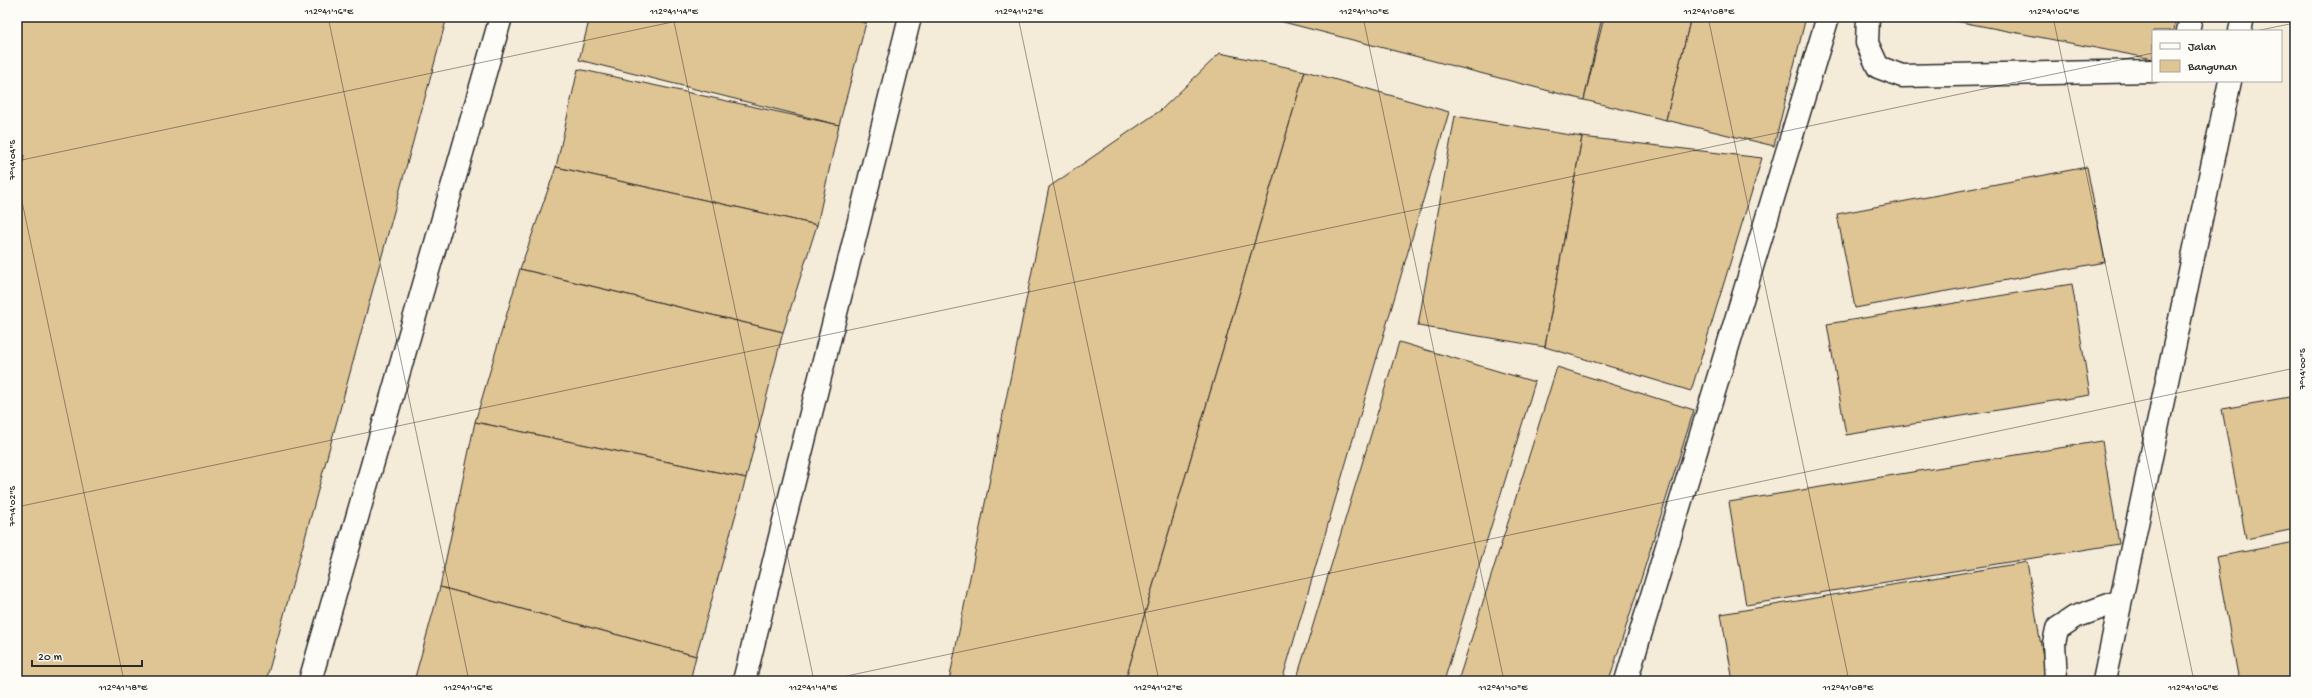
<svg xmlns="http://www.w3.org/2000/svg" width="2312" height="698" font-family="'Gochi Hand',sans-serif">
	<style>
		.built { fill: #f4ebd9; fill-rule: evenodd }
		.building { fill: #dfc494; stroke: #2b2b2b }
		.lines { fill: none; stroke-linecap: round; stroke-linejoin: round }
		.minor-casing { stroke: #2b2b2b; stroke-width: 25 }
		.minor { stroke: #fdfcf7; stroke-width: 22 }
		.ticks { fill: none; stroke: #2b2b2b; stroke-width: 1; stroke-opacity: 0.45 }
		.neatline { fill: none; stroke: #2b2b2b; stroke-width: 1.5 }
		.ticks-label { font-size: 10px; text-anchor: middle; fill: #2b2b2b }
	</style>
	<rect width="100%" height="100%" fill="#fdfcf7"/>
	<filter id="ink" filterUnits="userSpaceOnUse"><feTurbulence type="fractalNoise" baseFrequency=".025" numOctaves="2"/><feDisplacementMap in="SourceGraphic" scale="8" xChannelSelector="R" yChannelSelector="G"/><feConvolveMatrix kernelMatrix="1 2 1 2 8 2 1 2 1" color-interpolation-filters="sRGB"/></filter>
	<g filter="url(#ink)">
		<!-- built -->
		<path class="built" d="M17 17H2295V681H17ZM2153 31H2281V81H2153Z"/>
		<!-- building -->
		<g class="building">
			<polygon points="17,17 447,17 266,681 17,681 17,198 24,155 17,153"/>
			<polygon points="590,17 843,17 866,23 839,125 579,60"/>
			<polygon points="846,17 868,17 866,23"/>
			<polygon points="1264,17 1602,17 1584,100"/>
			<polygon points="1604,17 1691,17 1666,120 1584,100"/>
			<polygon points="1691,17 1806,17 1774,146 1666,120"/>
			<polygon points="1935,17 2176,17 2174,31 2153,31 2153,59"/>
			<polygon points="1220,53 1305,71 1125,681 949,681 1049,187 1161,110"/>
			<polygon points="578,69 839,125 817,225 556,167"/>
			<polygon points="1305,71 1449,112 1282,681 1125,681"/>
			<polygon points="1455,116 1582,137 1545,347 1418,326"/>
			<polygon points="1582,137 1762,158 1691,391 1545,347"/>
			<polygon points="556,167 817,225 783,332 520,269"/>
			<polygon points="2087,167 2105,262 1855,308 1837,214"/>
			<polygon points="520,269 783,332 746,478 475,422"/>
			<polygon points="2072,284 2090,395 1846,435 1827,324"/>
			<polygon points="1399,342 1535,382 1444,681 1296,681"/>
			<polygon points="1557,367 1694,410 1609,681 1458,681"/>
			<polygon points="2295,396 2295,529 2246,539 2222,409"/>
			<polygon points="475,422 746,478 696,656 440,587"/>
			<polygon points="2102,441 2119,544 1746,605 1729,502"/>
			<polygon points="2295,542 2295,681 2239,681 2216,557"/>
			<polygon points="2027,562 2047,681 1733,681 1721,614"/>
			<polygon points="440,587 696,656 690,681 414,681"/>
		</g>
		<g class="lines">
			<defs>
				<g id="minor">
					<polyline points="1868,17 1867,43 1878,67 1902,76 2153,71"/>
					<polyline points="2188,31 2191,17"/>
					<polyline points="2240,31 2243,17"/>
					<polyline points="310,681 501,17"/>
					<polyline points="744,681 910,17"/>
					<polyline points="1626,681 1828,17"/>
					<polyline points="2056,681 2054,643 2057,629 2075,617 2120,601"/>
					<polyline points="2104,681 2230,81"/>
				</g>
			</defs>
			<!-- minor casing -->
			<use href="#minor" class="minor-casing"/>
			<!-- minor -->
			<use href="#minor" class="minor"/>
		</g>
	</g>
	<!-- ticks -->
	<path class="ticks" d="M328 17 469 681M673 17 814 681M1018 17 1159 681M1363 17 1504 681M1708 17 1849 681M2053 17 2194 681M2255 31 2295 23M17 161 696 17M17 178 124 681M17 507 2153 53M823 681 2295 368"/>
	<!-- margin -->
	<rect width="2312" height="698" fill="none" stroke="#fdfcf7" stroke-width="44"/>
	<!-- legend -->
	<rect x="2152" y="30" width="130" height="52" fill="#fdfcf7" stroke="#a9a8a5"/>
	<rect x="2160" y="43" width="20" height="6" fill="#fdfcf7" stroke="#a9a8a5"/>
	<text x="2188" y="50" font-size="12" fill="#2b2b2b">Jalan</text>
	<rect x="2160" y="60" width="20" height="12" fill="#dfc494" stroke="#a9a8a5"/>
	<text x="2188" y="70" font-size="12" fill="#2b2b2b">Bangunan</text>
	<!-- scale -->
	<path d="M32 660v6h110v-6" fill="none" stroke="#2b2b2b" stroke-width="2"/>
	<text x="38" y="660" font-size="12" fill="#2b2b2b" stroke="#fdfcf7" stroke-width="3" paint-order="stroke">20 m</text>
	<rect x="22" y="22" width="2268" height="654" class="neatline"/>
	<g class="ticks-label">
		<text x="329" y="14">112°41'16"E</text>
		<text x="674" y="14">112°41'14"E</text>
		<text x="1019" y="14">112°41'12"E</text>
		<text x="1364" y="14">112°41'10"E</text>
		<text x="1709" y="14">112°41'08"E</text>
		<text x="2054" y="14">112°41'06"E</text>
		<text transform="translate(11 160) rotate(-90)" y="4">7°14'04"S</text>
		<text transform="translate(2301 369) rotate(-90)" y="4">7°14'00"S</text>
		<text transform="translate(11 506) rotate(-90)" y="4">7°14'02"S</text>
		<text x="123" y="690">112°41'18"E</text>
		<text x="468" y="690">112°41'16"E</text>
		<text x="813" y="690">112°41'14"E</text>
		<text x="1158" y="690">112°41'12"E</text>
		<text x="1503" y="690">112°41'10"E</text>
		<text x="1848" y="690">112°41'08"E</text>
		<text x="2193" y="690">112°41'06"E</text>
	</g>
</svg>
